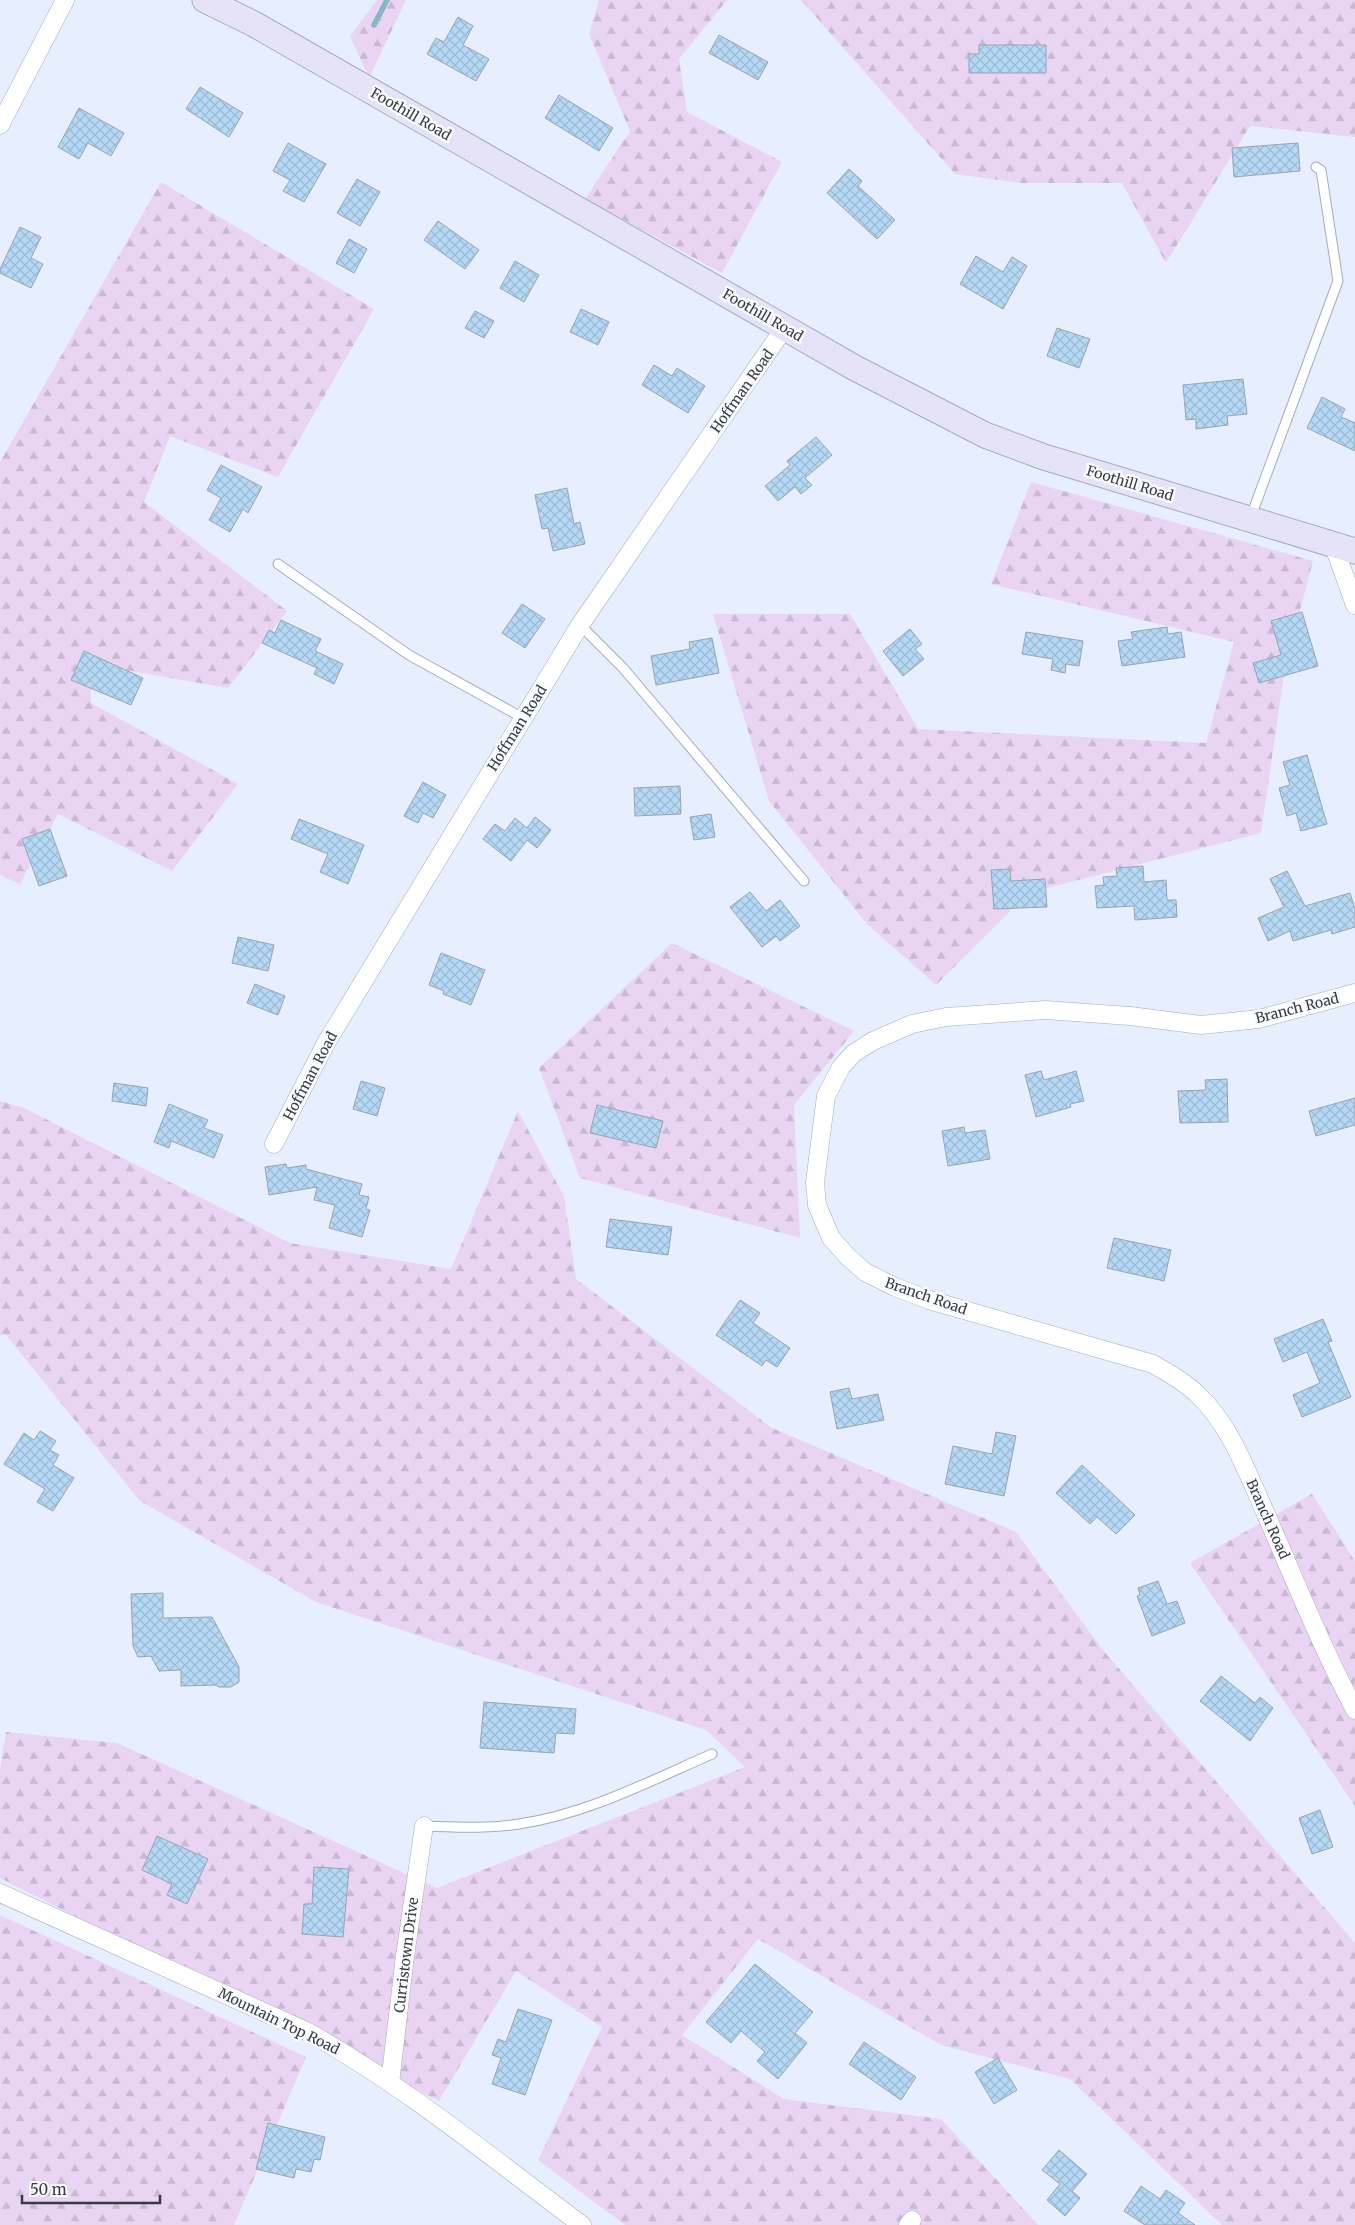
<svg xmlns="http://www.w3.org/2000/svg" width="1355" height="2225" font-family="Merriweather,serif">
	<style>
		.forest { fill: url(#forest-firs) }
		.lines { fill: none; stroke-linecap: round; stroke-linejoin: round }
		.stream { stroke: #87b7c6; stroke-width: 5.5 }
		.building { fill: url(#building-cross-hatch); stroke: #97a5b0 }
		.lane-casing { stroke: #a5abba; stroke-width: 11 }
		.street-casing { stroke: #a5abba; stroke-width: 19 }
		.secondary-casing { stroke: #a5abba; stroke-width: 27 }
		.lane { stroke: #fff; stroke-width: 9 }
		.street { stroke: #fff; stroke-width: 18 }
		.secondary { stroke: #e6e3f8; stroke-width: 25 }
		.labels { text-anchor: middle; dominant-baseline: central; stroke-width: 5; stroke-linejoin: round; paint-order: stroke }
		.street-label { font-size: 14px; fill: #393b42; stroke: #fafbfe }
	</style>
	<defs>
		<pattern id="forest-firs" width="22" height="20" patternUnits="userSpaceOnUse" patternTransform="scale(1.25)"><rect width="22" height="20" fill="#e9d5f3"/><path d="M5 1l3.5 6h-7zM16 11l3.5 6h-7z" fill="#c9b8d2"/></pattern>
		<pattern id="building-cross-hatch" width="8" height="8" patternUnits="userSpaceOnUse" patternTransform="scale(1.25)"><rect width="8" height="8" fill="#b5d8f5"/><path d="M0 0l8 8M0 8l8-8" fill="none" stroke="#9cbad3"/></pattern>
	</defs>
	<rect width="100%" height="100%" fill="#e7eefe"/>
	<!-- forest -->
	<g class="forest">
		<polygon points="377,0 406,0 369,78 350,36"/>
		<polygon points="599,0 727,0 679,59 687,112 782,162 722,273 585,199 630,131 589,34"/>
		<polygon points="801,0 1355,0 1355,137 1250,126 1166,263 1122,183 1021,183 955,174"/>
		<polygon points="161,182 374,309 278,477 170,436 144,502 287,611 228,688 91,664 91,703 238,784 172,871 58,814 20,884 0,875 0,462"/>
		<polygon points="1031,482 1313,561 1285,668 1261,833 1028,893 936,985 867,924 769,801 713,614 850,614 918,729 1206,743 1234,642 991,584"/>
		<polygon points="672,943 854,1031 794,1105 800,1238 580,1178 539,1068"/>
		<polygon points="0,1101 24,1108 290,1243 451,1269 518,1111 564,1196 576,1279 772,1428 1016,1532 1102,1649 1355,1943 1355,2225 1222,2225 1070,2079 941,2045 758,1939 682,2035 784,2099 941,2119 1038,2225 625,2225 538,2160 602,2027 516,1971 439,2101 0,1878 0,1768 6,1732 117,1743 437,1888 745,1767 706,1730 316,1602 140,1501 6,1335 0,1335"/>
		<polygon points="1312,1494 1355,1561 1355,1806 1190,1563"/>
		<polygon points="0,1915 306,2057 234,2225 0,2225"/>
	</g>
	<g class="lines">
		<!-- stream -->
		<polyline class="stream" points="374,25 387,0"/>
	</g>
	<!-- building -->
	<g class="building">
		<polygon points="458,17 473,26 463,45 489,59 476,81 427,54 436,38 444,42"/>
		<polygon points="719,35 768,62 758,80 709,53"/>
		<polygon points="979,45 1046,45 1046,73 969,73 969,54 979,54"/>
		<polygon points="200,87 243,113 229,137 186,109"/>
		<polygon points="559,95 613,128 599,151 545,118"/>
		<polygon points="79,108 124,133 111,156 88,143 79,159 58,147"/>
		<polygon points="288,143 326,164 304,202 283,191 290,180 273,171"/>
		<polygon points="1298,143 1300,171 1234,177 1232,148"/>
		<polygon points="849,169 862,181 858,186 895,220 877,239 827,193"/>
		<polygon points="357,179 380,192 360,226 337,213"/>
		<polygon points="438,221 479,250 465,269 424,240"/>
		<polygon points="20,227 41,237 31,258 43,264 31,288 0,273 0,269"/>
		<polygon points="349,239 367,249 354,273 336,263"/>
		<polygon points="976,256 1003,272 1012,257 1027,266 1003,309 960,284"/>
		<polygon points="515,261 539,275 524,302 500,288"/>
		<polygon points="581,309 609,322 598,345 570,332"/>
		<polygon points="475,311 494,321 484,338 465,328"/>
		<polygon points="1057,328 1090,339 1079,368 1047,356"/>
		<polygon points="654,365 672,376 677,368 705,386 688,413 642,385"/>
		<polygon points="1243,379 1247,414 1227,416 1228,425 1196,429 1196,419 1186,420 1183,385"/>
		<polygon points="1322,397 1345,409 1341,417 1355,423 1355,451 1307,428"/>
		<polygon points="816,437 832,455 805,478 812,485 801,494 795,487 778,501 765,486 790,465 787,461"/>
		<polygon points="221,465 262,487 248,513 243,509 230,532 209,520 221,498 207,490"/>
		<polygon points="567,488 574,524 580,522 585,544 553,551 548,528 542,529 535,495"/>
		<polygon points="522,604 545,619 525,648 502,633"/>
		<polygon points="1302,612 1318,666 1259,683 1253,663 1281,655 1271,621"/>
		<polygon points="281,620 321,639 315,651 343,664 334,684 314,674 317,668 262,643 269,630 275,633"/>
		<polygon points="1167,627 1168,634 1181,632 1185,657 1122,666 1118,641 1133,639 1131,632"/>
		<polygon points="910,629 922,644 915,649 924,659 903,676 883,651"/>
		<polygon points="1026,632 1083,641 1079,666 1066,664 1065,673 1051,670 1053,659 1022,654"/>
		<polygon points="712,638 719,673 656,685 651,656 690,649 689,642"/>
		<polygon points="84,651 143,678 131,705 71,680"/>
		<polygon points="1307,755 1327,824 1301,831 1296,813 1287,816 1279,788 1290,785 1283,762"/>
		<polygon points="423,782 446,795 433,818 423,813 418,823 404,816"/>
		<polygon points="680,786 681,814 635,816 634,788"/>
		<polygon points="711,814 715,837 694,840 690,817"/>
		<polygon points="535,817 551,830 537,848 527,840 511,861 483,839 495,824 505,831 515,818 527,828"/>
		<polygon points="299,819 364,845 348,884 320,872 328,854 291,839"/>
		<polygon points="50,829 67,876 39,886 22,839"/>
		<polygon points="1143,866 1144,882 1166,880 1167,900 1176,900 1177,917 1135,920 1134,906 1097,908 1095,886 1104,885 1103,877 1117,876 1116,868"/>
		<polygon points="1010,869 1011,881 1045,879 1047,907 994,909 991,870"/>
		<polygon points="1287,871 1305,906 1350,893 1355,909 1355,927 1332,934 1331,930 1293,941 1290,931 1268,941 1258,918 1284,907 1270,879"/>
		<polygon points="750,892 766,911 780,900 800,926 780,941 776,936 762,947 730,907"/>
		<polygon points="238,937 274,945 268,971 232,963"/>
		<polygon points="441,953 485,970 471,1005 443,994 444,991 429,985"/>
		<polygon points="255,984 285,996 278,1015 247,1003"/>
		<polygon points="1041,1071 1044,1080 1076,1071 1084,1101 1070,1104 1071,1107 1036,1117 1025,1075"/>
		<polygon points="1227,1079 1228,1122 1180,1123 1178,1091 1206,1090 1205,1080"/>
		<polygon points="361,1081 385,1088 377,1116 353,1109"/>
		<polygon points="114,1083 148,1088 146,1106 112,1101"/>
		<polygon points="1355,1098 1355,1125 1316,1136 1309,1111"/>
		<polygon points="169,1104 208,1120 204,1128 223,1135 214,1158 171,1141 169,1148 154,1142"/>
		<polygon points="597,1105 663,1121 656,1148 590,1133"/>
		<polygon points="964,1127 965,1133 985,1130 990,1159 948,1166 942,1131"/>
		<polygon points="286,1164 287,1168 306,1165 306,1169 362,1184 359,1195 369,1197 366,1209 370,1210 362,1237 329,1228 335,1205 314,1200 317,1187 269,1195 265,1167"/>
		<polygon points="610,1219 672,1227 668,1255 606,1247"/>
		<polygon points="1114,1238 1171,1250 1164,1281 1107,1268"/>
		<polygon points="740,1300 760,1313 753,1323 790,1348 777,1367 766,1360 762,1366 716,1335"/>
		<polygon points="1323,1319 1332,1341 1328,1342 1351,1397 1302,1417 1293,1395 1320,1383 1307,1352 1283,1362 1274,1339"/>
		<polygon points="849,1388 852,1399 878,1394 884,1420 837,1429 830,1392"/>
		<polygon points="40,1431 56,1441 50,1450 59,1455 53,1465 74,1478 53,1511 37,1502 45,1489 4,1464 24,1433 34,1440"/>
		<polygon points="996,1432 1016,1436 1004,1496 945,1484 953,1446 992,1454"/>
		<polygon points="1082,1465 1135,1515 1116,1534 1097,1517 1090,1524 1056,1493"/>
		<polygon points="1158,1581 1167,1604 1177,1601 1185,1623 1152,1636 1137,1596 1140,1595 1138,1588"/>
		<polygon points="163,1593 163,1618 212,1617 239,1667 239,1682 231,1687 218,1687 217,1685 181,1686 181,1670 159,1671 151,1656 138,1657 133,1646 131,1594"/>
		<polygon points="1221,1676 1255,1703 1260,1697 1273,1708 1250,1741 1200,1701"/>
		<polygon points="484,1702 576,1709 574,1734 556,1733 554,1753 480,1748"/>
		<polygon points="1320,1810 1333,1847 1312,1854 1299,1818"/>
		<polygon points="157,1836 208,1859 187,1904 167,1895 172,1884 142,1870"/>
		<polygon points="314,1867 349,1869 343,1937 302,1934 304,1904 312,1904"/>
		<polygon points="755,1964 813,2012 795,2033 807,2043 778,2079 757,2061 765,2052 741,2031 731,2043 706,2022"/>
		<polygon points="518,2009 552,2020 525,2095 492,2084 501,2058 492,2055 498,2039 506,2042"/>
		<polygon points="864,2042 916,2077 901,2100 849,2064"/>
		<polygon points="998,2058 1017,2090 994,2104 975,2072"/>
		<polygon points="268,2123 325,2137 320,2160 314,2159 311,2172 296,2169 294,2178 256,2169"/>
		<polygon points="1059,2150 1087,2174 1072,2191 1080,2198 1065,2216 1047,2200 1060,2184 1042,2170"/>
		<polygon points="1141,2186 1160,2199 1166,2190 1185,2203 1178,2213 1195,2225 1145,2225 1124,2211"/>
	</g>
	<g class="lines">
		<defs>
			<g id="lane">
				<polyline points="1250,519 1338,281 1321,170 1316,167"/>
				<polyline points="278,564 409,655 523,718"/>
				<polyline points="580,625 623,668 804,881"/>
				<path d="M424 1826C456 1827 488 1829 519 1824 587 1814 650 1781 712 1754"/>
			</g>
			<g id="street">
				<polyline points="0,125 65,0"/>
				<polyline points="1333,544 1355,605"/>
				<path d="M1355 993 1259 1019 1201 1025 1130 1016 1045 1010 946 1017 912 1024 873 1041 854 1053 841 1067 826 1096 815 1182 817 1205 831 1238 848 1257 865 1272 895 1287 929 1300 1153 1364C1168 1373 1184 1381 1197 1394 1230 1424 1247 1472 1265 1512 1294 1578 1321 1646 1355 1710"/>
				<polyline points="274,1144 326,1043 580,625 785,327"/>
				<path d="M0 1893 306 2031C404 2085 493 2159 582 2225"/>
				<polyline points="390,2083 405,1956 424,1826"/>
				<polyline points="908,2225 912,2220"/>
			</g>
			<polyline id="secondary" points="205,0 254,24 855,368 985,435 1044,457 1355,551"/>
		</defs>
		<!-- lane casing -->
		<use href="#lane" class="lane-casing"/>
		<!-- street casing -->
		<use href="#street" class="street-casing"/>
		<!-- secondary casing -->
		<use href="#secondary" class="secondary-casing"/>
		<!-- lane -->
		<use href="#lane" class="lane"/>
		<!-- street -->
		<use href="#street" class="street"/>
		<!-- secondary -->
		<use href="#secondary" class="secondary"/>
	</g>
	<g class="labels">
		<!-- street labels -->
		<g class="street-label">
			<text transform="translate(411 114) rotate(30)">Foothill Road</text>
			<text transform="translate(763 315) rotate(30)">Foothill Road</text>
			<text transform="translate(742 391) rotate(-55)">Hoffman Road</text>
			<text transform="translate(1130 483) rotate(17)">Foothill Road</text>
			<text transform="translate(517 728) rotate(-58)">Hoffman Road</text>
			<text transform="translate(1297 1008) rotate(-14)">Branch Road</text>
			<text transform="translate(310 1076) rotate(-62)">Hoffman Road</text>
			<text transform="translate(926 1296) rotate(19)">Branch Road</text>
			<text transform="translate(1268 1519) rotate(66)">Branch Road</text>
			<text transform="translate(406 1955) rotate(-83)">Curristown Drive</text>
			<text transform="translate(279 2021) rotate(26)">Mountain Top Road</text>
		</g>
	</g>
	<!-- scale -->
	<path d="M22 2195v8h138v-8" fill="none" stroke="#393b42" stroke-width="2.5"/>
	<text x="30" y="2195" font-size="15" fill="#393b42" stroke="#fafbfe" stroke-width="4" paint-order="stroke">50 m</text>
</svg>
